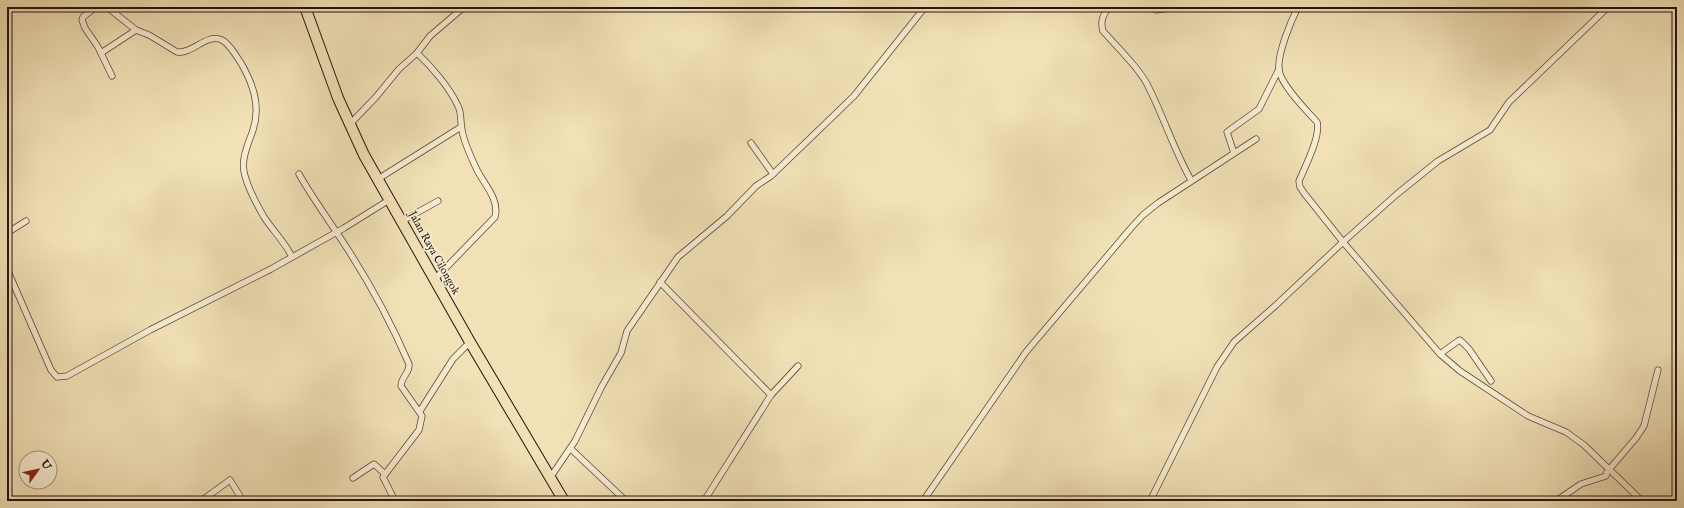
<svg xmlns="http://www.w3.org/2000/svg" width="1684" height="508" font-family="'IM FELL English',serif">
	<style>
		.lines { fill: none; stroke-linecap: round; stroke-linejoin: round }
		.street-casing { stroke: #56483a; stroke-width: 7 }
		.highway-casing { stroke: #221510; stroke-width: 12 }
		.street { stroke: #f7ecd0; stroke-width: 5.5 }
		.highway { stroke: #f2e1b7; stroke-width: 10 }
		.labels { text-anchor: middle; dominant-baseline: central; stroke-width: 3.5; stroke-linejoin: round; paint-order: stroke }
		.street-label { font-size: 11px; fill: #221510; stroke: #f7ecd0 }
	</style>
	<rect width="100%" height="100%" fill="#f2e1b7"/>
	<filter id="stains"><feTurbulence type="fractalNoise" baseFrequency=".005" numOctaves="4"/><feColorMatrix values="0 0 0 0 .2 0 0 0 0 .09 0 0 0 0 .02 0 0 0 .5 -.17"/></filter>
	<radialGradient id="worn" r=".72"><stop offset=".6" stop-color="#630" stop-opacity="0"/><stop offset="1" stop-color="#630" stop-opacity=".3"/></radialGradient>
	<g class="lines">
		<defs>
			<g id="street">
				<polyline points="96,7 83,17 82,20 85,28 98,47 112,76"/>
				<polyline points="107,7 136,30"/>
				<path d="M1109 7C1103 15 1100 21 1103 31 1117 47 1141 70 1149 88 1164 118 1174 150 1191 180"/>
				<polyline points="1152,7 1156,10 1178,7"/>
				<path d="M1298 7C1291 21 1277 54 1279 70 1281 85 1307 111 1317 122 1321 136 1305 167 1299 181L1300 187 1304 193 1343 242 1440 354 1460 371 1528 416 1566 432 1584 445 1642 501"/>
				<path d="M101 53 136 30 149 35 177 52C193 54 206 33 222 40 230 44 236 56 241 63 253 84 261 106 253 130 248 145 240 160 245 176 249 190 257 205 264 217 273 231 285 242 292 257"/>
				<path d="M417 53C431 66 450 88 458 106 462 114 460 121 462 130 464 143 471 157 477 170 484 184 500 200 495 217L435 279"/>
				<polyline points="350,124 376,97 399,69 417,53 430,36 464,7"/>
				<polyline points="751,143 773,174"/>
				<polyline points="1234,153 1227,132 1259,109 1279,69"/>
				<path d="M299 174C310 194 324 213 337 233 364 273 390 320 409 364 410 373 401 377 401 386L422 416 419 430 383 477 395 501"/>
				<polyline points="378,179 461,127"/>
				<polyline points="402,221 438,201"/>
				<polyline points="7,233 26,221"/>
				<polyline points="7,269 51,370 57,377 67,376 150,330 271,269 344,228 389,200"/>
				<polyline points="660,282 771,395"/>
				<polyline points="1440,354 1458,341 1460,340 1469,349 1491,381"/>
				<polyline points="420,411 453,359 470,342"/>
				<polyline points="571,449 626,501"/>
				<polyline points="353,478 374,464 385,474"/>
				<polyline points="550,478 575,441 602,386 621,353 627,331 678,257 727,216 756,186 771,176 854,96 925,7"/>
				<polyline points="201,501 230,480 243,501"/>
				<polyline points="704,501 771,395 798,366"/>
				<polyline points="923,501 1026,352 1131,228 1143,215 1158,203 1256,139"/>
				<polyline points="1150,501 1217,367 1234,342 1275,306 1343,242 1397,194 1438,161 1490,130 1509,102 1608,7"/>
				<polyline points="1556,501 1581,484 1606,476 1607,472 1636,438 1644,426 1658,370"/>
			</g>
			<polyline id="highway" points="305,7 338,98 364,155 470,342 564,501"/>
		</defs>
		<!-- street casing -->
		<use href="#street" class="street-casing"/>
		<!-- highway casing -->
		<use href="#highway" class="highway-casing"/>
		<!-- street -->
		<use href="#street" class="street"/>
		<!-- highway -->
		<use href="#highway" class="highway"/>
	</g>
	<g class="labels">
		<!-- street labels -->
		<g class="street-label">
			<text transform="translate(434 253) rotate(61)">Jalan Raya Cilongok</text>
		</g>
	</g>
	<!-- margin -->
	<rect width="1684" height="508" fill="none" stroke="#f2e1b7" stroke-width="24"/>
	<rect x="8" y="8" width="1668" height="492" fill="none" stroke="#221510" stroke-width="2"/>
	<rect x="12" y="12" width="1660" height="484" fill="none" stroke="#221510"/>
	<!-- north arrow -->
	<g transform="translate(38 470) rotate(57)"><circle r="19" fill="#f7ecd0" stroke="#a29683"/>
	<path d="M0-3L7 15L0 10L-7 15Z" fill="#8f2418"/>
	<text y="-6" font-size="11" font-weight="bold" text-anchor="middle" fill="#221510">U</text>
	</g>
	<rect width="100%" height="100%" filter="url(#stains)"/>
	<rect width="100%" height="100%" fill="url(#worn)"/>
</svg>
